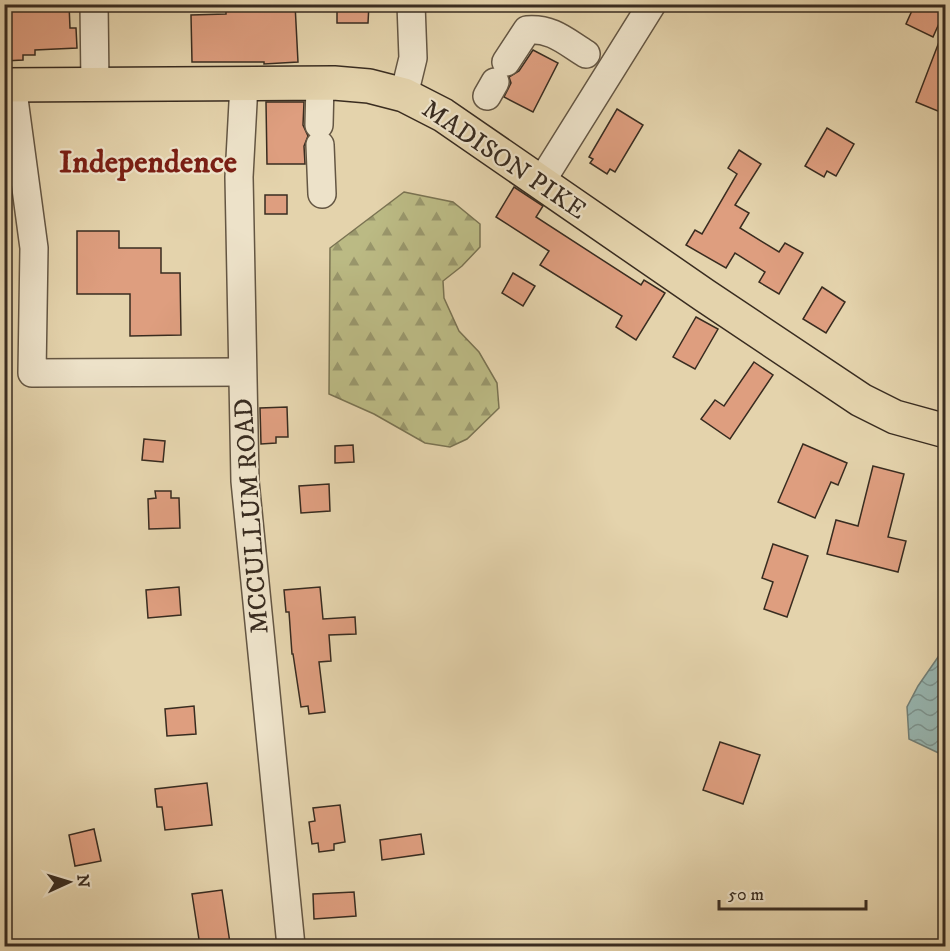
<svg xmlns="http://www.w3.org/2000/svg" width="950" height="951" font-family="'IM FELL DW Pica',serif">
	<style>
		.forest { fill: url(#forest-firs); stroke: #7a7352; stroke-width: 1.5 }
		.water { fill: url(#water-waves); stroke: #717f77; stroke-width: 1.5 }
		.building { fill: #de9e7f; stroke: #392c20; stroke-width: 1.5 }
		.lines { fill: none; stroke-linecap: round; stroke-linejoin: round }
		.minor-casing { stroke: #645643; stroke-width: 30 }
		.major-casing { stroke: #392c20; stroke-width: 36 }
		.minor { stroke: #ede2c9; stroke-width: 27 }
		.major { stroke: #e4d3ac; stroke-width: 33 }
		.labels { text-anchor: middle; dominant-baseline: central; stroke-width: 4.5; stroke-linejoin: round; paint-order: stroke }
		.street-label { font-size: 26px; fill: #392c20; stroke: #ede2c9 }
		.district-label { font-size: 32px; font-weight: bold; fill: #7a1f14; stroke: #ede2c9 }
	</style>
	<defs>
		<pattern id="forest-firs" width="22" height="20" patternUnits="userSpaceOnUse" patternTransform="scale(1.5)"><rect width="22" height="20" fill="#bbba84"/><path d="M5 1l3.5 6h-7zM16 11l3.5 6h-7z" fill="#99976c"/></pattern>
		<pattern id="water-waves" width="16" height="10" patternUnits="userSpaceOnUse" patternTransform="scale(1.5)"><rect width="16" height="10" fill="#97b6b1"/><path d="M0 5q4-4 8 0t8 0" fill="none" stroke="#7c9490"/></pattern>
	</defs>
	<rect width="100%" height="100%" fill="#e4d3ac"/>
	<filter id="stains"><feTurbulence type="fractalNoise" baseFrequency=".00333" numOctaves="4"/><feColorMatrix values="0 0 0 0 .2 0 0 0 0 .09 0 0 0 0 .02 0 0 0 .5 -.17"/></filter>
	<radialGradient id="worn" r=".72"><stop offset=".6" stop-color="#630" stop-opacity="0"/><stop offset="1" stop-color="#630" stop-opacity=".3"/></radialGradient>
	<!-- forest -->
	<polygon class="forest" points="404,192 453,202 480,224 480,247 462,266 443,281 444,298 459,331 479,352 497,383 499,408 467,439 450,447 425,443 374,414 329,394 330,248"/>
	<!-- water -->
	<polygon class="water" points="945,647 945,756 909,739 907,707 918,686"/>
	<!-- building -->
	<g class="building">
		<polygon points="4,4 69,4 70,28 76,28 77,48 35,50 35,55 23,55 23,60 4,61"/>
		<polygon points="295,4 298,62 264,64 264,62 192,62 191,15 226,14 226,6"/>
		<polygon points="337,4 369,4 368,23 337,23"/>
		<polygon points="915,4 945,4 945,10 933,37 906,24"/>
		<polygon points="944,29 945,29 945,114 916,102"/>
		<polygon points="533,50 558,63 533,112 504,97 511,83 509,77 519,71"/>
		<polygon points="266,102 304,102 303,125 308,136 304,146 305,164 267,164"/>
		<polygon points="617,109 643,125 615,172 610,169 607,174 590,163 593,159 589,157"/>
		<polygon points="827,128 854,144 836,176 827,171 824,177 805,166"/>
		<polygon points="739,150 761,164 735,205 749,213 740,228 779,252 785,243 803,253 779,294 759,282 765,272 735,253 726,268 686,245 695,230 702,234 737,174 728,168"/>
		<polygon points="514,187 543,206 536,217 641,285 644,280 665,293 636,340 616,327 622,316 540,265 549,251 496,217"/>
		<rect x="265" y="195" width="22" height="19"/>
		<polygon points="77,231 119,231 119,248 161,248 161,273 180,273 181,335 130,336 130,294 77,294"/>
		<polygon points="513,273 535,286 523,306 502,293"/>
		<polygon points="822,287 845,302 826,333 803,319"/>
		<polygon points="696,317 718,329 695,369 673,357"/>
		<polygon points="754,362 773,375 730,439 701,419 715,400 724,406"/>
		<polygon points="287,407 288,437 276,437 276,443 261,444 260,408"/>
		<polygon points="144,439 165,441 163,462 142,460"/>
		<polygon points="803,444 847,463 838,485 831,482 815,518 778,502"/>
		<polygon points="353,445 354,462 335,463 335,446"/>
		<polygon points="873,466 904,474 888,537 906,541 898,572 827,554 836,520 858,526"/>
		<polygon points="329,484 330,511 301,513 299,486"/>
		<polygon points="155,491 171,491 171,498 179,498 180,528 149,529 148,499 156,498"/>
		<polygon points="773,544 808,556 787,617 764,609 773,582 762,578"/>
		<polygon points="179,587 181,615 148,618 146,590"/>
		<polygon points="320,587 323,619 355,617 356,634 329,635 331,661 319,662 325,712 309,714 308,706 301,707 293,654 292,654 289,612 286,612 284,590"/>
		<polygon points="194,706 196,734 167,736 165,709"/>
		<polygon points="720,742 760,755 743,804 703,790"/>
		<polygon points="207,783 212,825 165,830 162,807 157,807 155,789"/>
		<polygon points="340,805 345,842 334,844 334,850 319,852 318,843 312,844 309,822 315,821 313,808"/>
		<polygon points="94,829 101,861 75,866 69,835"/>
		<polygon points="421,834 424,854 382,860 380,840"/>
		<polygon points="222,890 230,943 200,946 192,894"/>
		<polygon points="354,892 356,916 314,919 313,894"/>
	</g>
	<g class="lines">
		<defs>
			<g id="minor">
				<polyline points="94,4 95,84"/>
				<path d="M506 62 527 30C552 28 565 41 586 54"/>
				<polyline points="12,84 34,248 32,373 242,372"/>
				<polyline points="244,84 239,177 245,481 291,946"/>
				<polyline points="404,95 413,58 411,4"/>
				<polyline points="487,96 495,82"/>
				<polyline points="319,125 320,83"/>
				<polyline points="320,145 322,194"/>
				<polyline points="541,182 652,4"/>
			</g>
			<polyline id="major" points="4,85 334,83 369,86 404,95 443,115 704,295 861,400 895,417 946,431"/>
		</defs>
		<!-- minor casing -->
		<use href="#minor" class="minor-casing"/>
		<!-- major casing -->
		<use href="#major" class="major-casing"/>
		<!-- minor -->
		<use href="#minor" class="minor"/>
		<!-- major -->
		<use href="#major" class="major"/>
	</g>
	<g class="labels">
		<!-- street labels -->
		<g class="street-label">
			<text transform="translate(504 160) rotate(34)">MADISON PIKE</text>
			<text transform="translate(252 516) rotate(-94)">MCCULLUM ROAD</text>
		</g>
		<!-- district labels -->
		<g class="district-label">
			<text x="148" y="163">Independence</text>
		</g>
	</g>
	<!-- margin -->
	<rect width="950" height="951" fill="none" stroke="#e4d3ac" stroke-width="24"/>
	<rect x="6" y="6" width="938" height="939" fill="none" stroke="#392c20" stroke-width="3"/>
	<rect x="12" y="12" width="926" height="927" fill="none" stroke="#392c20" stroke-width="1.5"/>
	<!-- north arrow -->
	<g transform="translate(69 882) rotate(86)" stroke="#ede2c9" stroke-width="4.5" paint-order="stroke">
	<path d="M0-4.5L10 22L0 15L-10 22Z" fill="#392c20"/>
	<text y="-9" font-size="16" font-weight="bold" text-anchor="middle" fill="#392c20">N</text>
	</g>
	<!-- scale -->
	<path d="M719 900v9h147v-9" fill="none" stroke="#392c20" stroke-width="3"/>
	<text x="728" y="900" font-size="18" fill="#392c20" stroke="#ede2c9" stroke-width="4.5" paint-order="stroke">50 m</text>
	<rect width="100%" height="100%" filter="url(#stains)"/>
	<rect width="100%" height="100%" fill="url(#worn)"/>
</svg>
